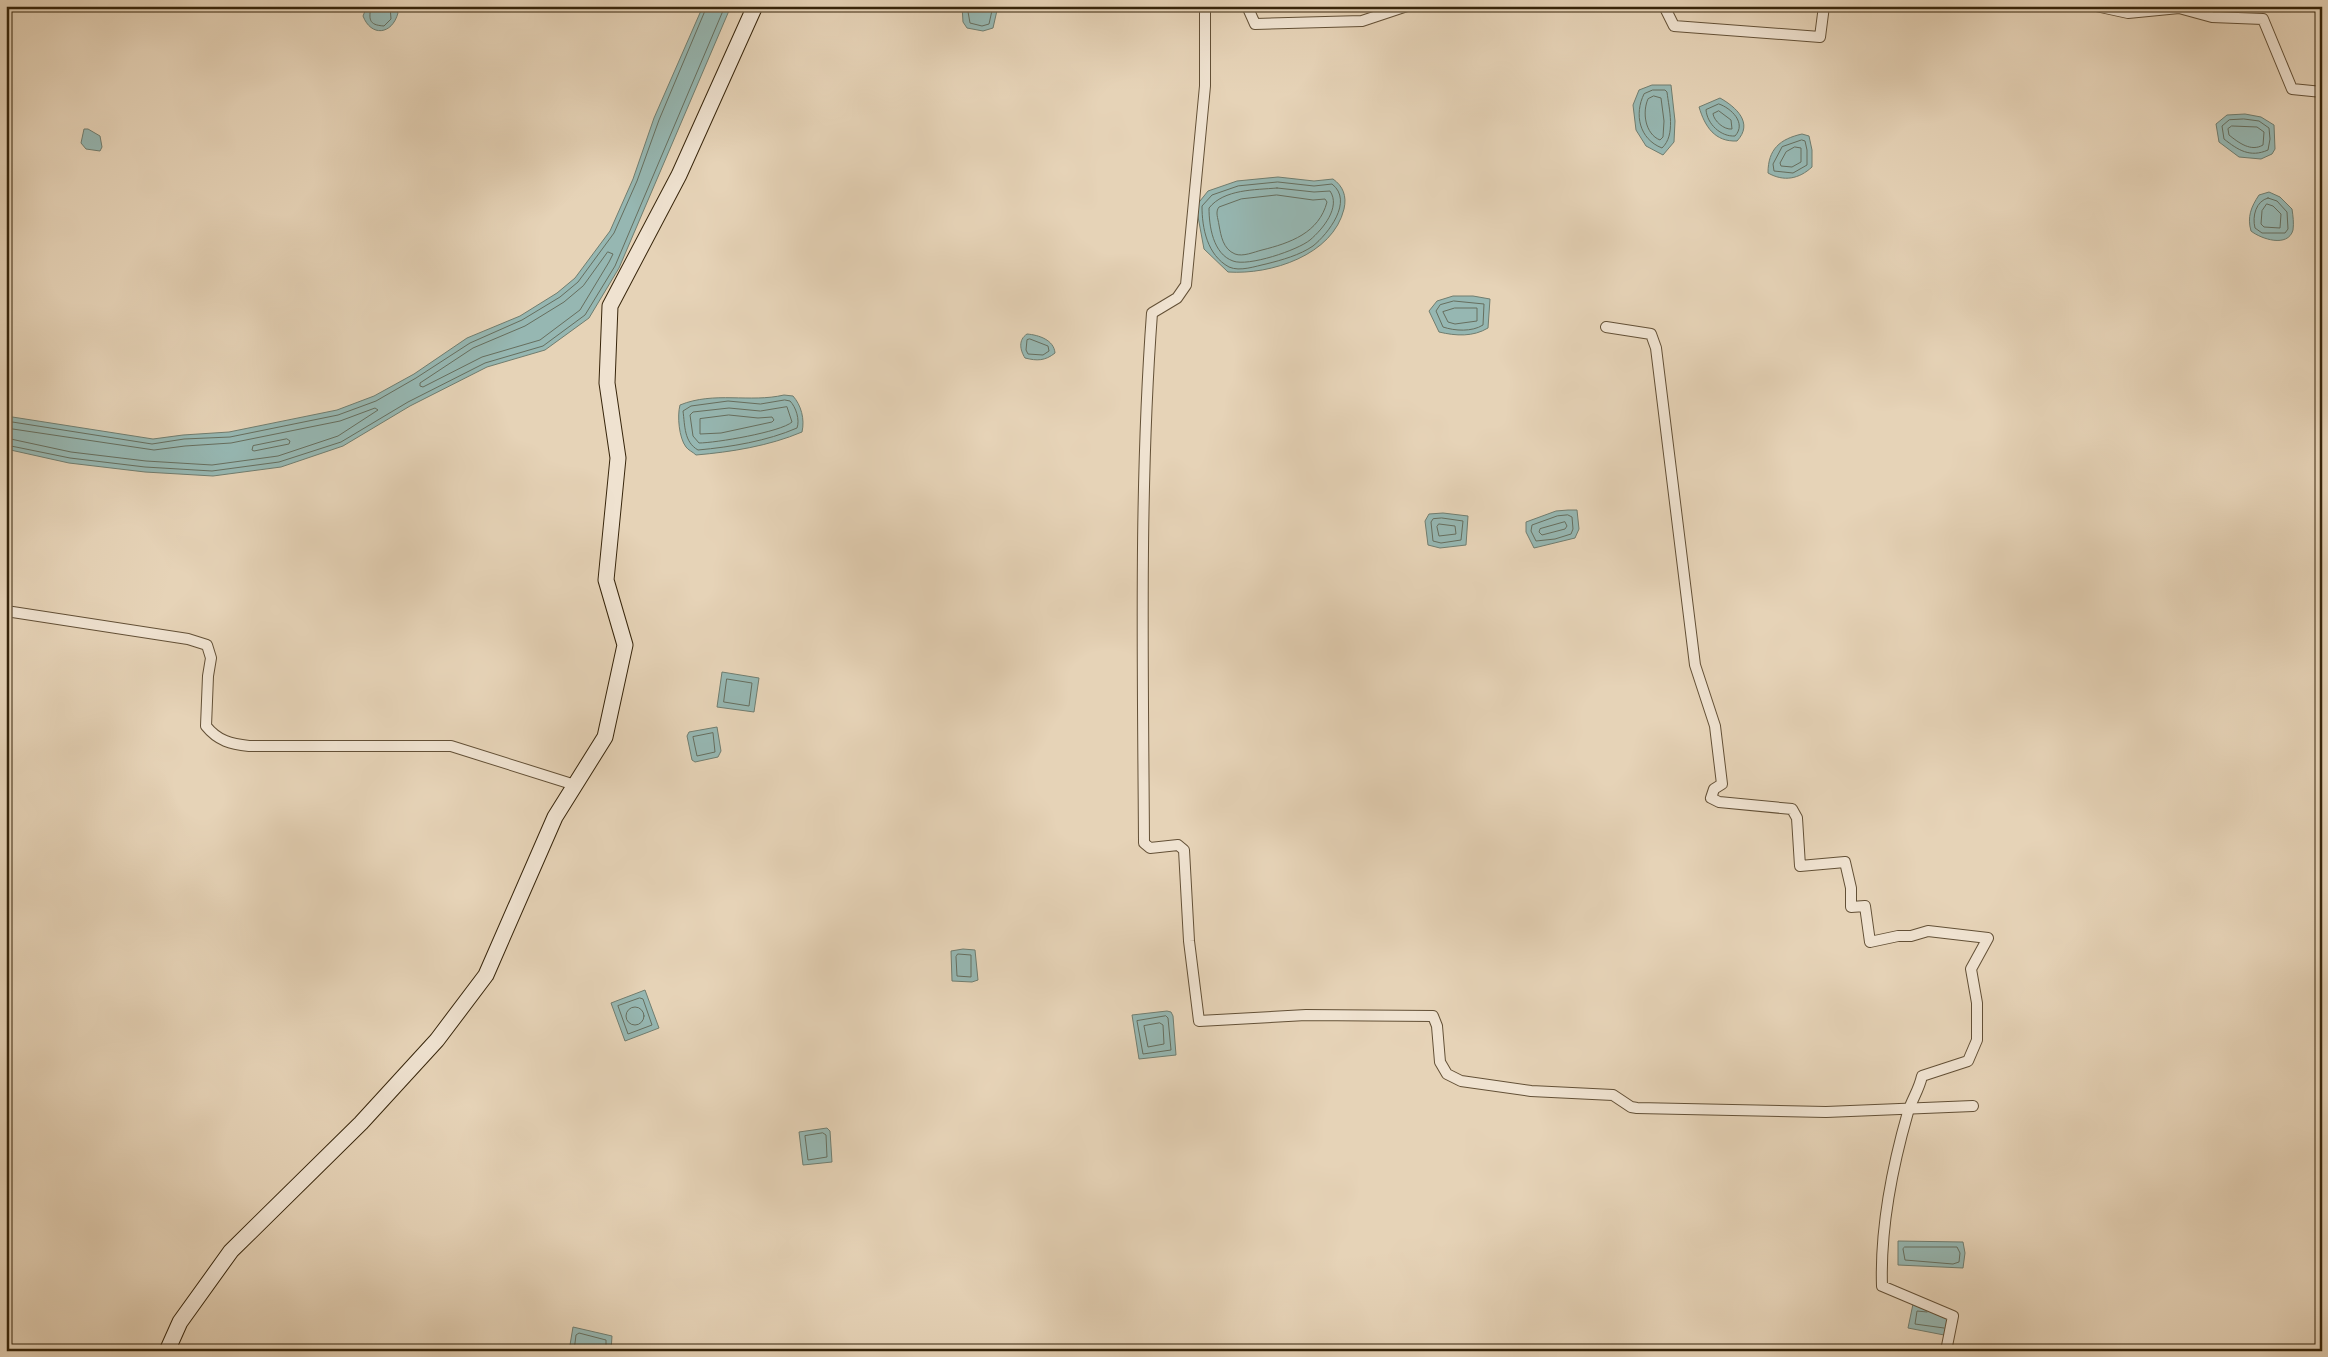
<svg xmlns="http://www.w3.org/2000/svg" width="2328" height="1357" font-family="Alegreya,serif">
	<style>
		.water { fill: #96b7b2; stroke: #707d6f }
		.lines { fill: none; stroke-linecap: round; stroke-linejoin: round }
		.shore { stroke: #666e5e; stroke-width: 1 }
		.minor-casing { stroke: #635036; stroke-width: 12 }
		.secondary-casing { stroke: #37250b; stroke-width: 17 }
		.minor { stroke: #efe2d0; stroke-width: 10 }
		.secondary { stroke: #efe2d0; stroke-width: 15 }
	</style>
	<rect width="100%" height="100%" fill="#e6d3b7"/>
	<filter id="stains"><feTurbulence type="fractalNoise" baseFrequency=".004" numOctaves="4"/><feColorMatrix values="0 0 0 0 .2 0 0 0 0 .09 0 0 0 0 .02 0 0 0 .5 -.17"/></filter>
	<radialGradient id="worn" r=".72"><stop offset=".6" stop-color="#630" stop-opacity="0"/><stop offset="1" stop-color="#630" stop-opacity=".3"/></radialGradient>
	<!-- water -->
	<g class="water">
		<path d="M367 6H394L398 13C392 35 371 37 363 16Z"/>
		<polygon points="703,6 731,6 619,268 589,318 545,350 487,367 410,406 343,446 281,467 213,476 145,472 69,463 6,449 6,416 153,439 183,435 229,432 337,410 374,396 414,374 467,338 520,316 557,293 575,278 610,231 633,179 654,118"/>
		<polygon points="962,6 998,6 993,28 983,31 967,28 963,22"/>
		<polygon points="1652,85 1671,85 1675,121 1674,142 1663,155 1646,146 1636,130 1633,105 1639,90"/>
		<path d="M1720 98C1736 107 1754 123 1737 141 1715 142 1705 127 1699 107Z"/>
		<polygon points="2245,114 2261,117 2274,125 2275,149 2272,154 2261,159 2239,157 2219,142 2216,124 2227,115"/>
		<polygon points="84,129 88,129 100,136 102,147 100,151 86,149 81,143"/>
		<path d="M1802 134 1809 136 1812 150V167C1799 179 1784 182 1768 173 1768 149 1780 139 1802 134Z"/>
		<path d="M1278 177 1314 181 1333 179C1343 186 1347 196 1344 209 1333 255 1271 275 1228 272L1204 249 1196 206 1208 191 1237 181Z"/>
		<path d="M2269 192 2280 197 2292 209C2293 216 2294 223 2293 230 2288 248 2261 239 2251 231 2247 217 2251 207 2259 195Z"/>
		<path d="M1453 296H1473L1490 299 1488 328C1473 337 1456 336 1439 332L1429 311 1437 301Z"/>
		<path d="M1027 334C1039 335 1054 340 1055 353 1045 361 1037 361 1025 358 1020 350 1018 340 1027 334Z"/>
		<path d="M784 395 793 396C801 405 805 419 802 432 769 446 731 452 696 455 693 452 688 450 686 447 679 438 677 416 680 405 714 391 750 403 784 395Z"/>
		<polygon points="1568,510 1577,510 1579,529 1575,538 1534,548 1526,532 1526,522 1556,511"/>
		<polygon points="1443,513 1468,516 1466,545 1440,548 1428,545 1425,521 1429,514"/>
		<polygon points="722,672 759,678 754,712 717,707"/>
		<polygon points="717,727 721,751 718,757 695,762 692,760 687,736 689,732"/>
		<polygon points="963,949 975,950 978,980 972,982 952,981 951,951"/>
		<polygon points="645,990 659,1028 625,1041 611,1003"/>
		<polygon points="1167,1011 1171,1012 1173,1016 1176,1055 1139,1059 1132,1015"/>
		<polygon points="827,1128 830,1131 832,1162 803,1165 799,1132"/>
		<polygon points="1898,1241 1963,1242 1965,1253 1963,1268 1898,1265"/>
		<polygon points="1913,1304 1953,1316 1944,1335 1908,1328"/>
		<polygon points="573,1327 612,1336 611,1351 569,1351"/>
	</g>
	<g class="lines">
		<!-- shore -->
		<g class="shore">
			<path d="M371 6C369 19 368 25 384 26L391 19 390 6"/>
			<polyline points="967,6 970,23 982,26 989,24 993,6"/>
			<path d="M1653 90H1665L1667 92C1669 109 1676 135 1662 148 1639 139 1634 114 1644 94Z"/>
			<path d="M1654 96 1661 98 1664 121 1663 137 1660 140C1645 134 1642 112 1648 99Z"/>
			<path d="M1719 104C1731 108 1747 123 1735 136 1721 137 1707 124 1706 110Z"/>
			<path d="M1719 111 1731 120 1732 129C1724 130 1714 121 1713 114Z"/>
			<path d="M2244 119 2259 121 2269 128 2270 139 2268 150C2250 158 2238 150 2224 139L2222 126 2229 120Z"/>
			<path d="M2232 126 2257 127 2264 132 2263 145C2251 152 2239 143 2229 135L2228 129Z"/>
			<polygon points="1802,140 1805,141 1807,150 1807,165 1793,173 1774,171 1773,164 1782,147"/>
			<polygon points="1795,147 1801,148 1801,162 1792,167 1781,166 1780,163 1786,152"/>
			<path d="M1278 182 1314 186 1332 184C1354 201 1328 234 1313 246 1300 255 1282 260 1266 264 1256 266 1240 272 1229 267 1207 255 1202 228 1202 206L1212 195 1238 186Z"/>
			<path d="M1277 188 1314 192 1330 191C1341 207 1323 229 1310 240 1298 250 1248 267 1233 261 1213 254 1209 226 1209 208 1224 189 1255 190 1277 188Z"/>
			<path d="M1277 195 1313 200 1325 199 1327 202C1319 233 1290 243 1262 250 1254 252 1243 257 1235 254 1223 249 1221 236 1219 225 1218 218 1215 212 1219 207L1241 199Z"/>
			<path d="M2268 198 2277 201 2287 212 2288 229 2285 233H2262L2255 228C2252 216 2256 201 2268 198Z"/>
			<polygon points="2267,204 2273,206 2281,214 2280,228 2264,227 2261,224 2262,211"/>
			<polygon points="608,252 613,254 609,262 580,310 540,340 482,357 423,387 420,386 420,383 473,348 525,326 564,302 583,286"/>
			<path d="M1454 301 1484 304 1483 325C1472 332 1455 331 1443 327L1436 311 1440 305Z"/>
			<polygon points="1455,308 1477,308 1477,321 1455,324 1448,322 1443,312"/>
			<polygon points="1030,339 1048,346 1049,351 1043,355 1028,354 1026,350 1027,340"/>
			<path d="M785 400 790 401C796 407 800 420 797 428 767 441 731 447 698 450 684 442 685 426 683 411L691 406 728 401 760 404Z"/>
			<path d="M787 407 792 422C781 432 715 443 699 443L693 436 690 415 693 412 729 408 760 411Z"/>
			<polygon points="729,415 758,418 772,417 774,420 772,422 721,433 700,434 700,419"/>
			<polyline points="6,421 152,444 184,439 230,437 338,415 376,401 416,378 470,343 522,320 560,297 578,282 614,233 637,181 659,120 707,6"/>
			<polyline points="6,428 154,450 185,446 231,443 340,421 375,408 378,410 338,436 278,456 212,465 146,461 71,452 6,438"/>
			<polygon points="287,439 290,441 289,444 254,451 252,450 253,446"/>
			<polyline points="6,445 70,458 145,467 212,471 279,462 341,442 408,402 485,363 543,346 585,315 615,266 725,6"/>
			<polygon points="1568,515 1572,517 1573,529 1571,534 1555,539 1536,541 1531,531 1532,525 1557,516"/>
			<polygon points="1442,518 1463,521 1461,540 1441,543 1433,541 1431,522 1433,519"/>
			<polygon points="1565,522 1567,526 1565,529 1542,535 1539,532 1540,529"/>
			<polygon points="1439,524 1455,526 1456,534 1439,536 1437,527"/>
			<polygon points="727,679 752,683 749,706 724,702"/>
			<polygon points="713,733 715,752 697,756 693,737"/>
			<polygon points="958,954 971,955 971,977 957,976 956,957"/>
			<polygon points="640,998 643,999 652,1025 628,1034 618,1006"/>
			<circle cx="635" cy="1016" r="9"/>
			<polygon points="1166,1016 1168,1018 1171,1050 1143,1054 1137,1021"/>
			<polygon points="1160,1023 1163,1025 1164,1044 1148,1047 1144,1026"/>
			<polygon points="823,1133 826,1135 827,1157 808,1160 805,1136"/>
			<polygon points="1905,1247 1957,1247 1960,1253 1959,1262 1953,1264 1905,1260 1903,1249"/>
			<polyline points="1927,1312 1917,1311 1915,1324 1944,1328"/>
			<polyline points="574,1351 576,1335 579,1333 606,1340 606,1351"/>
		</g>
		<defs>
			<g id="minor">
				<path d="M1205 6V86L1186 285 1177 298 1152 313C1139 489 1143 667 1144 843L1150 848 1178 845 1184 850 1189 941 1199 1021 1306 1015 1433 1016 1437 1026 1440 1062 1447 1074 1461 1081 1531 1091 1613 1095 1631 1107 1637 1108 1826 1112 1973 1106"/>
				<polyline points="1247,6 1255,24 1362,21 1407,6"/>
				<polyline points="1664,6 1674,26 1820,37 1824,6"/>
				<polyline points="2096,6 2128,13 2179,8 2212,17 2263,19 2292,89 2322,92"/>
				<path d="M1606 327 1651 334 1656 348 1695 665 1715 726 1722 784 1714 789 1711 798 1719 802 1792 809 1797 818 1800 866 1845 862 1851 888V907L1865 906 1870 942 1898 936H1911L1928 931 1988 938 1971 969 1977 1003V1040L1968 1061 1922 1076C1919 1090 1912 1099 1908 1112 1892 1168 1880 1227 1882 1286L1953 1316 1946 1351"/>
				<path d="M6 611 188 639 207 645 211 658 208 676 206 726C218 741 231 744 249 746H451L575 785"/>
			</g>
			<polyline id="secondary" points="167,1351 180,1322 231,1251 361,1123 437,1040 486,975 555,817 605,737 625,645 606,580 618,458 607,383 610,306 679,175 755,6"/>
		</defs>
		<!-- minor casing -->
		<use href="#minor" class="minor-casing"/>
		<!-- secondary casing -->
		<use href="#secondary" class="secondary-casing"/>
		<!-- minor -->
		<use href="#minor" class="minor"/>
		<!-- secondary -->
		<use href="#secondary" class="secondary"/>
	</g>
	<!-- margin -->
	<rect width="2328" height="1357" fill="none" stroke="#e6d3b7" stroke-width="25"/>
	<rect x="8" y="8" width="2313" height="1342" fill="none" stroke="#37250b" stroke-width="2.5"/>
	<rect x="12" y="12" width="2303" height="1332" fill="none" stroke="#37250b"/>
	<rect width="100%" height="100%" filter="url(#stains)"/>
	<rect width="100%" height="100%" fill="url(#worn)"/>
</svg>
